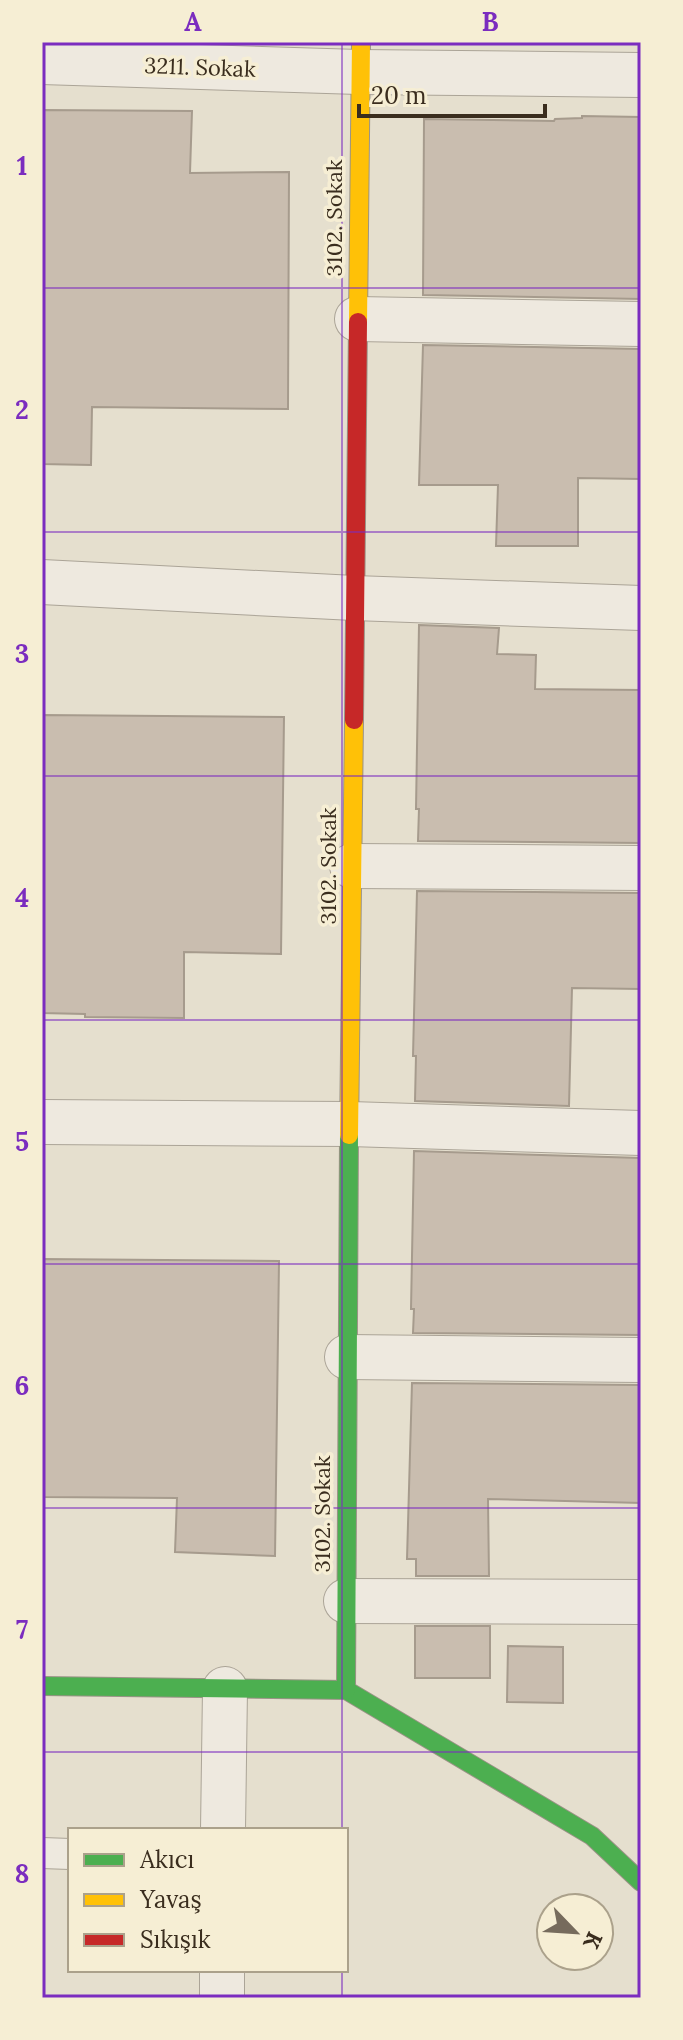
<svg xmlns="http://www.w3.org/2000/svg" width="683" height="2040" font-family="Lora,serif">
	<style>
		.building { fill: #c9bdaf; stroke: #a69b8d; stroke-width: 2 }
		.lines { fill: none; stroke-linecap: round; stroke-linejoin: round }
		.lane-casing { stroke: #aba497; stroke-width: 32 }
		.street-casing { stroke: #aba497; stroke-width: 46 }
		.fast-casing { stroke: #9a9386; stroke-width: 20 }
		.slow-casing { stroke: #9a9386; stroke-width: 20 }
		.jam-casing { stroke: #9a9386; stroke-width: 20 }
		.lane { stroke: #eee9df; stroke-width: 30 }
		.street { stroke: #eee9df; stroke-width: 44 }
		.fast { stroke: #4caf50; stroke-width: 18 }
		.slow { stroke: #ffc107; stroke-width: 18 }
		.jam { stroke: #c62828; stroke-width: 18 }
		.grid { fill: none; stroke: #7b2cbf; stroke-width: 2; stroke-opacity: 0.55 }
		.labels { text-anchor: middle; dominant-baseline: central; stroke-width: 7; stroke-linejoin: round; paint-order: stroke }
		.street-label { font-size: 22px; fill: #3a2d1e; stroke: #f6eed4 }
		.neatline { fill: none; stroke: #7b2cbf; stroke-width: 3 }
		.grid-label { font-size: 26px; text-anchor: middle; font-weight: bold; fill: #7b2cbf }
	</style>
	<rect width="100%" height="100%" fill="#e5dfce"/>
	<!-- building -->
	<g class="building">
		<polygon points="42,110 192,111 190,173 289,172 288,409 92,407 91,465 42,464"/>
		<polygon points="582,116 641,117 641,299 423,295 424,119 554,121 555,119 582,118"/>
		<polygon points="423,345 641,349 641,479 578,478 578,546 496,546 498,485 419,485"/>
		<polygon points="419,625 499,628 497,654 536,655 535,689 641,690 641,843 418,841 419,809 416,809"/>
		<polygon points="42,715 284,717 281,954 184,952 184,1018 85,1017 85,1014 42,1013"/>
		<polygon points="417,891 641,893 641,989 572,988 569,1106 415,1101 416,1056 413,1056"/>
		<polygon points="414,1151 641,1158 641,1335 413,1333 414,1309 411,1309"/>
		<polygon points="42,1259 279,1261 275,1556 175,1552 177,1498 42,1497"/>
		<polygon points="412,1383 641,1385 641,1503 488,1499 489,1576 416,1576 416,1559 407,1559"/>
		<rect x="415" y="1626" width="75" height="52"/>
		<polygon points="508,1646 563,1647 563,1703 507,1702"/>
	</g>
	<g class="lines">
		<defs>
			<polyline id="lane" points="42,1853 70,1854"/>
			<g id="street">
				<polyline points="42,62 359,72 641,75"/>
				<polyline points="357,319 641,324"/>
				<polyline points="42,582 354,598 641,608"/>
				<polyline points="352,866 641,868"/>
				<polyline points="42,1122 350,1124 641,1133"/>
				<polyline points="347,1357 641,1360"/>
				<polyline points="346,1601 641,1602"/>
				<polyline points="223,1830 225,1689"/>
				<polyline points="222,1998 222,1970"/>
			</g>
			<g id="fast">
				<polyline points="42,1686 346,1690 592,1836 641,1882"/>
				<polyline points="346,1690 349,1135"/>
			</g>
			<g id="slow">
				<polyline points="358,322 361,42"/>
				<polyline points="349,1135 354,720"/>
			</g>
			<polyline id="jam" points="354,720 358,322"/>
		</defs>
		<!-- lane casing -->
		<use href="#lane" class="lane-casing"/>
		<!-- street casing -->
		<use href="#street" class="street-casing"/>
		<!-- fast casing -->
		<use href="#fast" class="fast-casing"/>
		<!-- slow casing -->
		<use href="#slow" class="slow-casing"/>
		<!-- jam casing -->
		<use href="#jam" class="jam-casing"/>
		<!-- lane -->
		<use href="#lane" class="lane"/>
		<!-- street -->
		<use href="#street" class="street"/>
		<!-- fast -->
		<use href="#fast" class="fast"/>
		<!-- slow -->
		<use href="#slow" class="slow"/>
		<!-- jam -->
		<use href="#jam" class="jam"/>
	</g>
	<!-- grid -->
	<path class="grid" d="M342 42V1830M42 288H641M42 532H641M42 776H641M42 1020H641M42 1264H641M42 1508H641M42 1752H641M342 1970V1998"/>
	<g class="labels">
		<!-- street labels -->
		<g class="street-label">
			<text transform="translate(200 67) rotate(2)">3211. Sokak</text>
			<text transform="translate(334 218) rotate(-90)">3102. Sokak</text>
			<text transform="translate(328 866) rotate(-90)">3102. Sokak</text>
			<text transform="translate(322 1514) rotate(-90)">3102. Sokak</text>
		</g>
	</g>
	<!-- border -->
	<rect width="683" height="2040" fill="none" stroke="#f6eed4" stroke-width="88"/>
	<!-- legend -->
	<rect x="68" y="1828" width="280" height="144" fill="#f6eed4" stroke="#aba18b" stroke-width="2"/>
	<rect x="84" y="1854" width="40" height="12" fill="#4caf50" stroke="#aba18b" stroke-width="2"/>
	<text x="140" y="1868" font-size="24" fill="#3a2d1e">Akıcı</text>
	<rect x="84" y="1894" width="40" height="12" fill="#ffc107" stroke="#aba18b" stroke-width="2"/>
	<text x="140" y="1908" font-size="24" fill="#3a2d1e">Yavaş</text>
	<rect x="84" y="1934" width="40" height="12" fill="#c62828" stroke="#aba18b" stroke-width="2"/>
	<text x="140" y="1948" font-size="24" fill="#3a2d1e">Sıkışık</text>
	<!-- north arrow -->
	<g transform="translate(575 1932) rotate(115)"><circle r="38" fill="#f6eed4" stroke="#aba18b" stroke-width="2"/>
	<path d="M0-6L14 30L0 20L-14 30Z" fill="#766b5c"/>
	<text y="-12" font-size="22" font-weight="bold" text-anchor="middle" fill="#3a2d1e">K</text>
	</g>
	<!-- scale -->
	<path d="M359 104v12h186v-12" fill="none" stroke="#3a2d1e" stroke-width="4"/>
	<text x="371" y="104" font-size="24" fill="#3a2d1e" stroke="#f6eed4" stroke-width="6" paint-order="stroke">20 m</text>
	<rect x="44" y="44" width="595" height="1952" class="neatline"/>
	<g class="grid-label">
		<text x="193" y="31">A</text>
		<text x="490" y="31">B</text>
		<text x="22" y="175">1</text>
		<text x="22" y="419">2</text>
		<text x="22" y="663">3</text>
		<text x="22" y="907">4</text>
		<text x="22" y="1151">5</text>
		<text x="22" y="1395">6</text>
		<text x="22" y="1639">7</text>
		<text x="22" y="1883">8</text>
	</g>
</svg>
